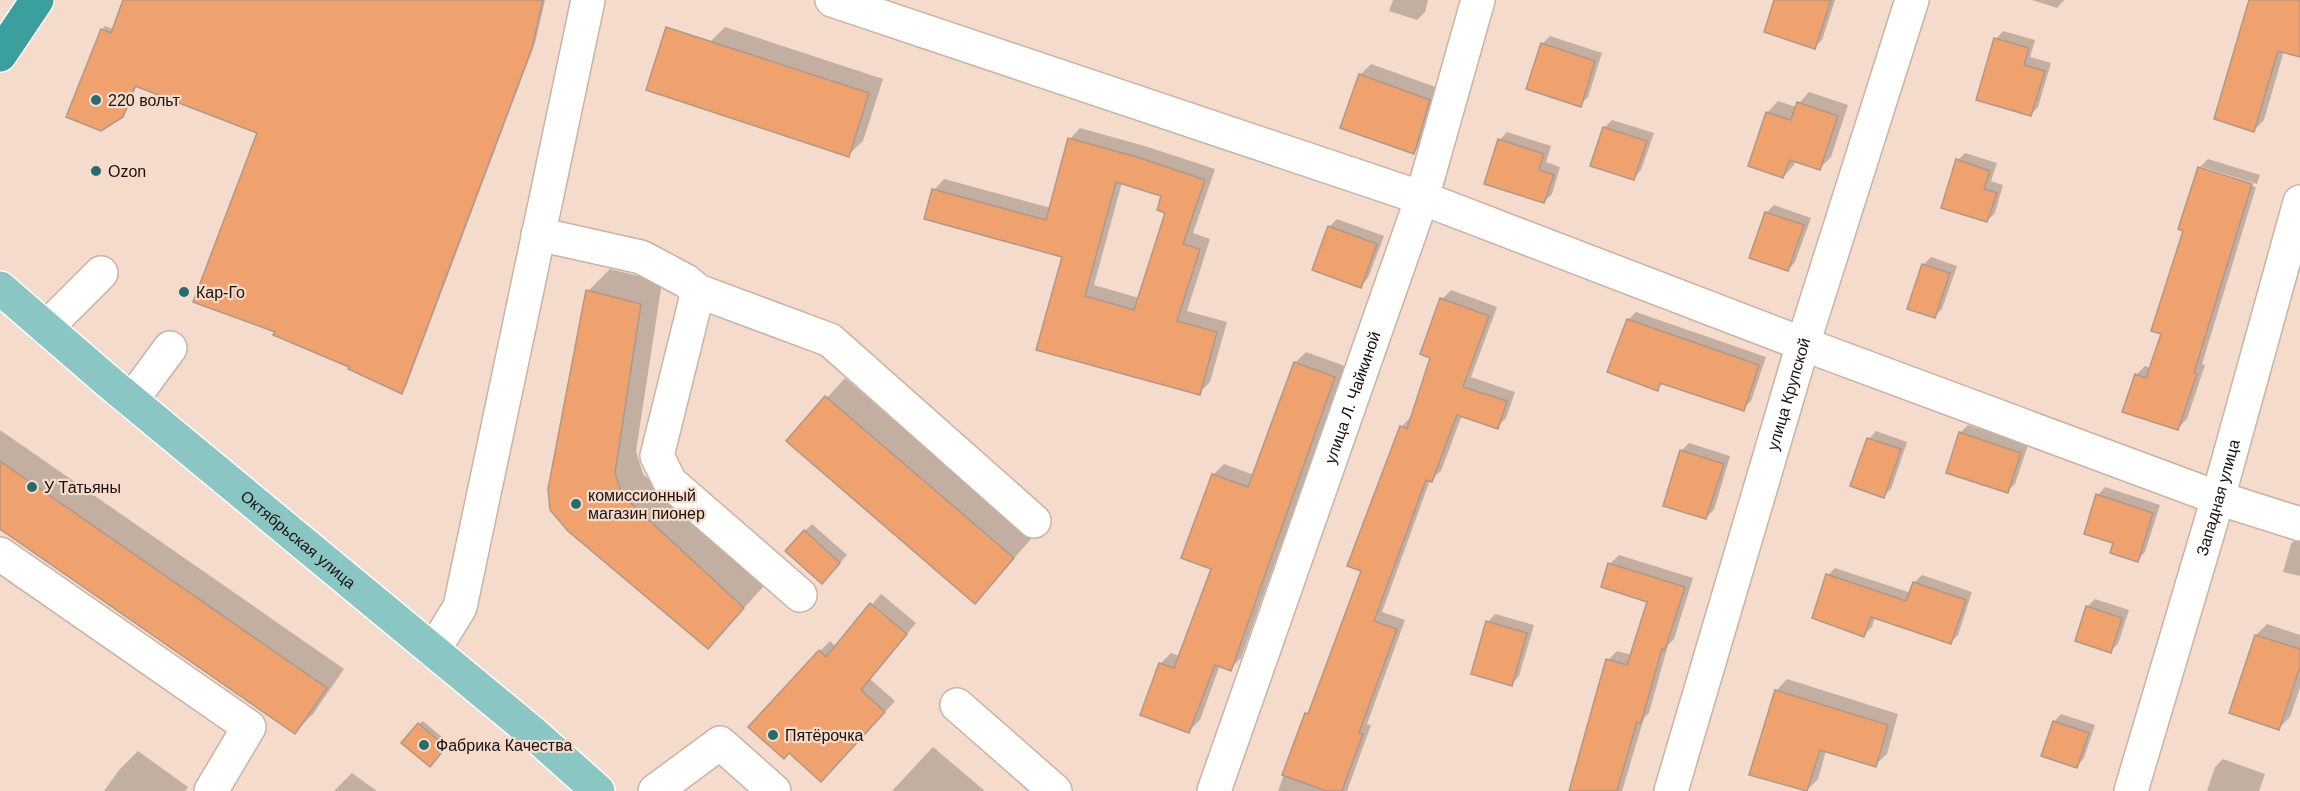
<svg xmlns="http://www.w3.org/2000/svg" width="2300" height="791" font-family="Arial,sans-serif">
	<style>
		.shadow { fill: #0003; fill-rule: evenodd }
		.building { fill: #f0a26e; stroke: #af9889; stroke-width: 1.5; fill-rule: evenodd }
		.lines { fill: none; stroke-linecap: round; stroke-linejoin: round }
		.minor-casing { stroke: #cbb2a3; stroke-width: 36 }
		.major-casing { stroke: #fff; stroke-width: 36 }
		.highway-casing { stroke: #fff; stroke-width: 36 }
		.minor { stroke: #fff; stroke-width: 33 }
		.major { stroke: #89c6c4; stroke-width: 33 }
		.highway { stroke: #3ba09d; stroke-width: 33 }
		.poi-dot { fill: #236e6c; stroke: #f4dbcb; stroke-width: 2 }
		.labels { text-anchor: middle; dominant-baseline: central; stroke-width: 4.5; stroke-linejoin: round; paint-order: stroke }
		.poi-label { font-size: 16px; fill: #1a110c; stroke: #f4dbcb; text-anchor: start }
		.street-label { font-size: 16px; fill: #1a110c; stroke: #f4dbcb }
	</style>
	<rect width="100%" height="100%" fill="#f4dbcb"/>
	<!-- shadow -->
	<g class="shadow">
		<polygon points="125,0 545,0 535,43 405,389 402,392 259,133 137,85 126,112 122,116 102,30 105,26 114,29"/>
		<polygon points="1393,0 1428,0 1425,12 1417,20 1389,11"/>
		<polygon points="1776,0 1835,0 1822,40 1814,48"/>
		<polygon points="2032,0 2064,0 2057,8"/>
		<polygon points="2251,0 2300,0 2300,51 2284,51 2264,120 2254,130"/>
		<polygon points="725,27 883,79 863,141 848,155 662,44 676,30 710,42"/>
		<polygon points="2003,31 2035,40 2030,57 2051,63 2038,107 2031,114 1996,39"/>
		<polygon points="1550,36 1602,53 1588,97 1580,105 1542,44"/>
		<polygon points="1371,64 1441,89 1425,141 1414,152 1360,75"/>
		<polygon points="1809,92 1848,105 1831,157 1820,168 1796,160 1794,165 1783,177 1767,113 1778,101 1796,107"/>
		<polygon points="1612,120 1654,133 1641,170 1634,178 1592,165 1605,127"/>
		<path d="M1080 128 1148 147 1215 169 1193 233 1210 239 1187 311 1227 322 1210 382 1199 393 1038 349 1064 256 934 190 944 179 1051 208 1070 139ZM1122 182 1163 196 1167 212 1139 298 1094 285Z"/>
		<polygon points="1507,132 1551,146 1546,162 1560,167 1552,194 1544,202 1500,140"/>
		<polygon points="1965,153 1997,163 1991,181 2003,185 1995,213 1987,221 1958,160"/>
		<polygon points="2208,159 2260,175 2257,184 2202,167 2202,170 2256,187 2202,364 2205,365 2187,419 2178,428 2136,375 2145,366 2151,368 2163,333 2199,168"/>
		<polygon points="1774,205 1811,218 1795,262 1788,270 1766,213"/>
		<polygon points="1337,219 1384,236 1368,278 1361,286 1329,227"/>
		<polygon points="1931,257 1957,266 1942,309 1935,316 1923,265"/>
		<polygon points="610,269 662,282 636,451 643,474 765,585 708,647 570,530 588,291"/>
		<polygon points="1451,290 1497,307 1471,377 1515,392 1506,418 1497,427 1462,415 1441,471 1430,480 1382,612 1405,620 1367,724 1371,725 1347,791 1278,791 1306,714 1312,708 1363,570 1401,427 1410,418 1412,419 1432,357 1442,299"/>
		<polygon points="1636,312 1766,357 1751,401 1743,409 1664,382 1657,389 1628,320"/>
		<polygon points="1306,352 1345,366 1241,658 1230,669 1220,665 1200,720 1189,731 1160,664 1171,653 1180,656 1212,568 1213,475 1224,464 1254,475 1295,363"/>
		<polygon points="845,378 1031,539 975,602 788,441"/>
		<polygon points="1968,425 2028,445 2015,484 2007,491 1960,433"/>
		<polygon points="0,430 344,669 313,714 295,732 0,527"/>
		<polygon points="1876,431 1907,442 1891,489 1883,496 1869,439"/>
		<polygon points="1689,443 1730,456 1714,510 1706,517 1681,451"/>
		<polygon points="2105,487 2160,505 2145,552 2137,560 2115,542 2098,495"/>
		<polygon points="812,524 847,555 829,575 805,531"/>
		<polygon points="2299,536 2300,536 2300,576 2283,572 2291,544"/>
		<polygon points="1619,555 1693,578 1674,639 1668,645 1649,713 1644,718 1622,791 1570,791 1608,660 1617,651 1632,655 1649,601 1610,564"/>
		<polygon points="1835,568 1911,593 1914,583 1922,575 1972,592 1958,635 1951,642 1875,617 1872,627 1864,635 1828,575"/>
		<polygon points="881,594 916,623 870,679 895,701 831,770 820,651 830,641 836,647"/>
		<polygon points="2095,599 2129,610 2118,644 2110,651 2087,607"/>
		<polygon points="1495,614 1534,625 1519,676 1512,684 1488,622"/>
		<polygon points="2267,624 2300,635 2300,687 2290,717 2279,728 2256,635"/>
		<polygon points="1787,679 1898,714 1887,754 1875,765 1826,751 1818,779 1806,791 1776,691"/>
		<polygon points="2061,714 2095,725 2084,758 2077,766 2054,722"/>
		<polygon points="423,721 449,743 433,762 419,724"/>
		<polygon points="933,747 985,791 892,791"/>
		<polygon points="138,751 188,787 185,791 104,791 119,770"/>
		<polygon points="2223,759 2265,774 2259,791 2207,791 2215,767"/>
		<polygon points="352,773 377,791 334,791"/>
	</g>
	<!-- building -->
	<g class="building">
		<polygon points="123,0 543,0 532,48 402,394 348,369 349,367 273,335 275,332 193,302 257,133 135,86 123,117 101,131 66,117 101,29 111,33"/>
		<polygon points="1774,0 1831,0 1815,49 1764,32"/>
		<polygon points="2249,0 2300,0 2300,57 2278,51 2254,132 2214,119"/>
		<polygon points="666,27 869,93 849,157 646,90"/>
		<polygon points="1994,38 2029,48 2024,65 2045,71 2031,116 1976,100"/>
		<polygon points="1541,43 1595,61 1581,107 1526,89"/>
		<polygon points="1359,74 1430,100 1414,154 1340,128"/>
		<polygon points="1797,102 1838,116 1820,170 1790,160 1783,178 1748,166 1766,112 1791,120"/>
		<polygon points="1603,127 1647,141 1634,180 1590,166"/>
		<path d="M1068 138 1137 157 1205 180 1183 244 1200 249 1177 321 1217 332 1200 395 1036 350 1062 257 924 219 932 189 1046 220ZM1116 182 1161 196 1157 210 1165 213 1134 310 1085 296Z"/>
		<polygon points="1498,139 1544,154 1539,170 1554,175 1544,203 1484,184"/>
		<polygon points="1956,159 1990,171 1984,189 1997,193 1987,222 1941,208"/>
		<polygon points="2198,167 2252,184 2194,373 2197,374 2178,430 2122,412 2135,374 2146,378 2161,334 2151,331 2183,231 2178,229"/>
		<polygon points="1765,212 1804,225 1788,271 1749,258"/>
		<polygon points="1328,226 1377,244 1361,288 1312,270"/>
		<polygon points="1922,264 1950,273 1935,318 1907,309"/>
		<polygon points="586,290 641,304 615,473 622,495 744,608 708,649 568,531 550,510 548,489"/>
		<polygon points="1440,298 1489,316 1463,387 1507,401 1498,429 1457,415 1432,482 1426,480 1374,621 1397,629 1359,733 1363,734 1342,791 1326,791 1282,775 1305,713 1308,714 1361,571 1347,566 1400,426 1407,429 1430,358 1420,354"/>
		<polygon points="1627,319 1759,365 1744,411 1660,383 1658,391 1607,372"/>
		<polygon points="1294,362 1335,377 1231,671 1215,665 1189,733 1140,715 1159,663 1174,668 1211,569 1181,558 1212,474 1248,487"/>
		<polygon points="825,396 1014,558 975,604 786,441"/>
		<polygon points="1959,432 2021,453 2008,493 1946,473"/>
		<polygon points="1867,438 1901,449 1884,498 1850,486"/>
		<polygon points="1680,450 1724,464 1706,519 1663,506"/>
		<polygon points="0,461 327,688 295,734 0,529"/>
		<polygon points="2096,494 2153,513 2138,562 2110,553 2113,543 2084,534"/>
		<polygon points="804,530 840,563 822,584 785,551"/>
		<polygon points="1608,563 1685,587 1665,650 1662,649 1641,723 1637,722 1617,791 1569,791 1606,659 1627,665 1647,602 1601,587"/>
		<polygon points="1826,574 1906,601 1913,582 1966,600 1951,644 1871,617 1864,637 1812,618"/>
		<polygon points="870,603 907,634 861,690 885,712 821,782 789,753 784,759 748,727 819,650 826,657"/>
		<polygon points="2086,606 2122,618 2111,653 2075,641"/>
		<polygon points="1486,621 1527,633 1512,686 1471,674"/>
		<polygon points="2255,635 2300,649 2300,667 2279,730 2229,713"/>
		<polygon points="1775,690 1888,725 1876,767 1820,750 1807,791 1749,775"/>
		<polygon points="2053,721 2089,733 2077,768 2041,756"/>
		<polygon points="418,723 446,747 430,767 401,743"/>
	</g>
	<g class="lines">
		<defs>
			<g id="minor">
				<polyline points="832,0 1422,198 1803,344 2218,498 2300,524"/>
				<polyline points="538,234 641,257 686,281 698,291 830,340 1034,521"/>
				<polyline points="698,291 657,456 670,482 800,595"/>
				<polyline points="46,328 101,273"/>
				<polyline points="131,401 170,348"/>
				<polyline points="0,554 249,727 211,791"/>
				<polyline points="433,651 460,607 588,0"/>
				<polyline points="957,705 1055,791"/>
				<polyline points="655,791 720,743 774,791"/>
				<path id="s1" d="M1214 791 1422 198 1478 0"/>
				<path id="s2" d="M1671 791 1803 344 1912 0"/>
				<path id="s3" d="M2131 791 2218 498 2300 202"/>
			</g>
			<g id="major">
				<path id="s4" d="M0 288 111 384 534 734 598 791"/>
			</g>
			<polyline id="highway" points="0,55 37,0"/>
		</defs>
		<!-- minor casing -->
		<use href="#minor" class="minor-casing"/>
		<!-- major casing -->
		<use href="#major" class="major-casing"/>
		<!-- highway casing -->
		<use href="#highway" class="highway-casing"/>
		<!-- minor -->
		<use href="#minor" class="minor"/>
		<!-- major -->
		<use href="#major" class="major"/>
		<!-- highway -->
		<use href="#highway" class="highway"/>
	</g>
	<!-- markers -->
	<g class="poi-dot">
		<circle cx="96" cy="100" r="6"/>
		<circle cx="96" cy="171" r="6"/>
		<circle cx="184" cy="292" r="6"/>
		<circle cx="32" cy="487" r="6"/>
		<circle cx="576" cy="504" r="6"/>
		<circle cx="773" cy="735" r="6"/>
		<circle cx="424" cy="745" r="6"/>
	</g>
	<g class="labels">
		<!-- poi labels -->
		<g class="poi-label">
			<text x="108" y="100">220 вольт</text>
			<text x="108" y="171">Ozon</text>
			<text x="196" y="292">Кар-Го</text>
			<text x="44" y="487">У Татьяны</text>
			<text x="588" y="495">комиссионный<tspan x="588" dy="18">магазин пионер</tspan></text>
			<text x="785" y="735">Пятёрочка</text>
			<text x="436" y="745">Фабрика Качества</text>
		</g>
		<!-- street labels -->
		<g class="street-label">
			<text stroke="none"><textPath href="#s2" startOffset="414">улица Крупской</textPath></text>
			<text stroke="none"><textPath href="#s1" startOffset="417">улица Л. Чайкиной</textPath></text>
			<text stroke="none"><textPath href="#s3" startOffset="306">Западная улица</textPath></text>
			<text stroke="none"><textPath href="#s4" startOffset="390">Октябрьская улица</textPath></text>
		</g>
	</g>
</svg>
